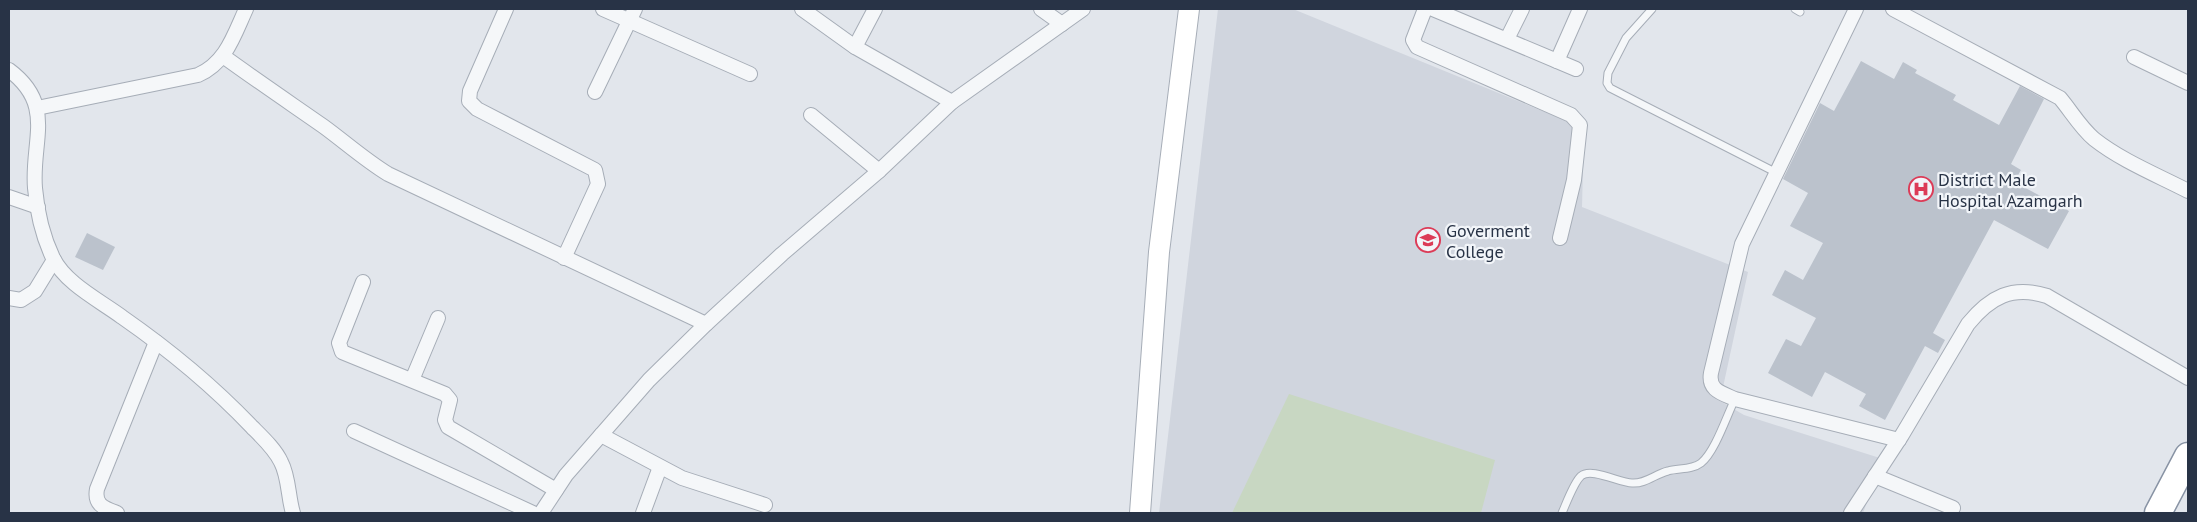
<svg xmlns="http://www.w3.org/2000/svg" width="2197" height="522" font-family="'PT Sans',sans-serif">
	<style>
		.built { fill: #d0d5de }
		.green { fill: #c8d7c2 }
		.building { fill: #bbc2cc }
		.lines { fill: none; stroke-linecap: round; stroke-linejoin: round }
		.lane-casing { stroke: #a6adb7; stroke-width: 9 }
		.street-casing { stroke: #a6adb7; stroke-width: 16 }
		.secondary-casing { stroke: #a6adb7; stroke-width: 22 }
		.highway-casing { stroke: #8893a4; stroke-width: 29 }
		.lane { stroke: #f5f7f9; stroke-width: 7 }
		.street { stroke: #f5f7f9; stroke-width: 14 }
		.secondary { stroke: #fff; stroke-width: 20 }
		.highway { stroke: #fff; stroke-width: 26 }
		.labels { text-anchor: middle; dominant-baseline: central; stroke-width: 4.5; stroke-linejoin: round; paint-order: stroke }
		.poi-label { font-size: 18px; fill: #283346; stroke: #f2f5f9; text-anchor: start }
	</style>
	<rect width="100%" height="100%" fill="#e2e6ec"/>
	<!-- built -->
	<polygon class="built" points="1218,9 1293,9 1584,128 1582,207 1748,272 1720,401 1744,415 1883,459 1863,513 1159,513"/>
	<!-- green -->
	<polygon class="green" points="1289,394 1495,460 1481,513 1232,513"/>
	<!-- building -->
	<g class="building">
		<polygon points="1861,61 1894,79 1903,62 1917,70 1915,73 1956,95 1953,100 1999,125 2020,86 2044,99 2011,164 2021,170 2014,182 2069,211 2048,249 1994,220 1933,333 1945,340 1938,353 1925,346 1885,420 1859,406 1866,394 1825,372 1812,397 1768,373 1786,339 1801,346 1816,318 1772,295 1785,270 1803,280 1823,243 1790,226 1808,193 1783,179 1820,103 1834,111"/>
		<polygon points="87,233 115,247 103,270 75,257"/>
	</g>
	<g class="lines">
		<defs>
			<g id="lane">
				<polyline points="1652,9 1626,38 1608,73 1607,83 1610,88 1777,173"/>
				<polyline points="1795,9 1800,12"/>
				<path d="M1562 513C1566 504 1574 482 1581 476 1591 467 1620 483 1632 483 1646 484 1655 474 1668 471 1678 468 1692 470 1701 463 1715 452 1727 415 1735 399"/>
			</g>
			<g id="street">
				<polyline points="506,9 470,91 469,101 477,109 595,170 598,184 564,258"/>
				<polyline points="603,9 750,74"/>
				<polyline points="802,9 855,47 952,102"/>
				<polyline points="1041,9 1062,24"/>
				<polyline points="1425,9 1413,40 1417,47 1571,115 1580,125 1574,180 1560,238"/>
				<polyline points="1433,9 1576,69"/>
				<path d="M1856 9 1742 244 1711 373C1708 390 1721 393 1735 399L1899 440"/>
				<path d="M1893 9 2060 98C2071 111 2080 127 2094 139 2122 161 2157 175 2188 191"/>
				<polyline points="1507,39 1522,9"/>
				<polyline points="855,47 875,9"/>
				<path d="M223 56C256 80 290 103 323 126 345 142 365 160 388 174L706 324"/>
				<polyline points="2134,57 2188,83"/>
				<polyline points="1557,61 1580,9"/>
				<path d="M9 70C56 105 31 141 35 188 37 211 43 237 53 258 66 284 99 300 122 317 168 349 213 386 252 427 262 437 275 449 281 462 289 477 288 497 293 513"/>
				<polyline points="595,92 635,9"/>
				<path d="M37 108 198 75C226 63 234 35 246 9"/>
				<polyline points="811,115 879,171"/>
				<polyline points="9,197 38,207"/>
				<polyline points="363,282 339,343 342,352 445,394 450,400 445,420 448,427 556,490"/>
				<polyline points="9,298 21,300 35,291 54,260"/>
				<polyline points="412,380 438,318"/>
				<polyline points="354,431 533,513"/>
				<polyline points="601,435 682,478 765,505"/>
				<polyline points="1875,476 1953,508"/>
				<path d="M117 513C104 508 94 505 97 489L156 342"/>
				<polyline points="541,513 566,475 649,380 706,324 782,254 879,171 952,102 1083,9"/>
				<polyline points="643,513 660,467"/>
				<path d="M1851 513 1902 435 1968 324C1990 297 2012 285 2047 296L2188 378"/>
			</g>
			<polyline id="secondary" points="1140,513 1159,252 1189,9"/>
			<polyline id="highway" points="2158,513 2188,456"/>
		</defs>
		<!-- lane casing -->
		<use href="#lane" class="lane-casing"/>
		<!-- street casing -->
		<use href="#street" class="street-casing"/>
		<!-- secondary casing -->
		<use href="#secondary" class="secondary-casing"/>
		<!-- highway casing -->
		<use href="#highway" class="highway-casing"/>
		<!-- lane -->
		<use href="#lane" class="lane"/>
		<!-- street -->
		<use href="#street" class="street"/>
		<!-- secondary -->
		<use href="#secondary" class="secondary"/>
		<!-- highway -->
		<use href="#highway" class="highway"/>
	</g>
	<!-- icons -->
	<defs>
		<symbol id="hospital-ring" viewBox="-11 -11 22 22"><circle r="9.5" fill="#f2f5f9" stroke="#dc3b57" stroke-width="1.5"/><path d="M-5-5h3v3.5h4V-5h3V5h-3V1.5h-4V5h-3Z" fill="#dc3b57"/></symbol>
		<symbol id="university-ring" viewBox="-11 -11 22 22"><circle r="9.5" fill="#f2f5f9" stroke="#dc3b57" stroke-width="1.5"/><path d="M0-5L7-2L0 1L-7-2ZM-4 1L0 2.5L4 1V4Q0 6-4 4Z" fill="#dc3b57"/></symbol>
	</defs>
	<g fill-rule="evenodd">
		<use href="#hospital-ring" x="1907" y="175" width="28" height="28"/>
		<use href="#university-ring" x="1414" y="226" width="28" height="28"/>
	</g>
	<g class="labels">
		<!-- poi labels -->
		<g class="poi-label">
			<text x="1938" y="179">District Male<tspan x="1938" dy="21">Hospital Azamgarh</tspan></text>
			<text x="1446" y="230">Goverment<tspan x="1446" dy="21">College</tspan></text>
		</g>
	</g>
	<!-- border -->
	<rect width="2197" height="522" fill="none" stroke="#283346" stroke-width="20"/>
</svg>
